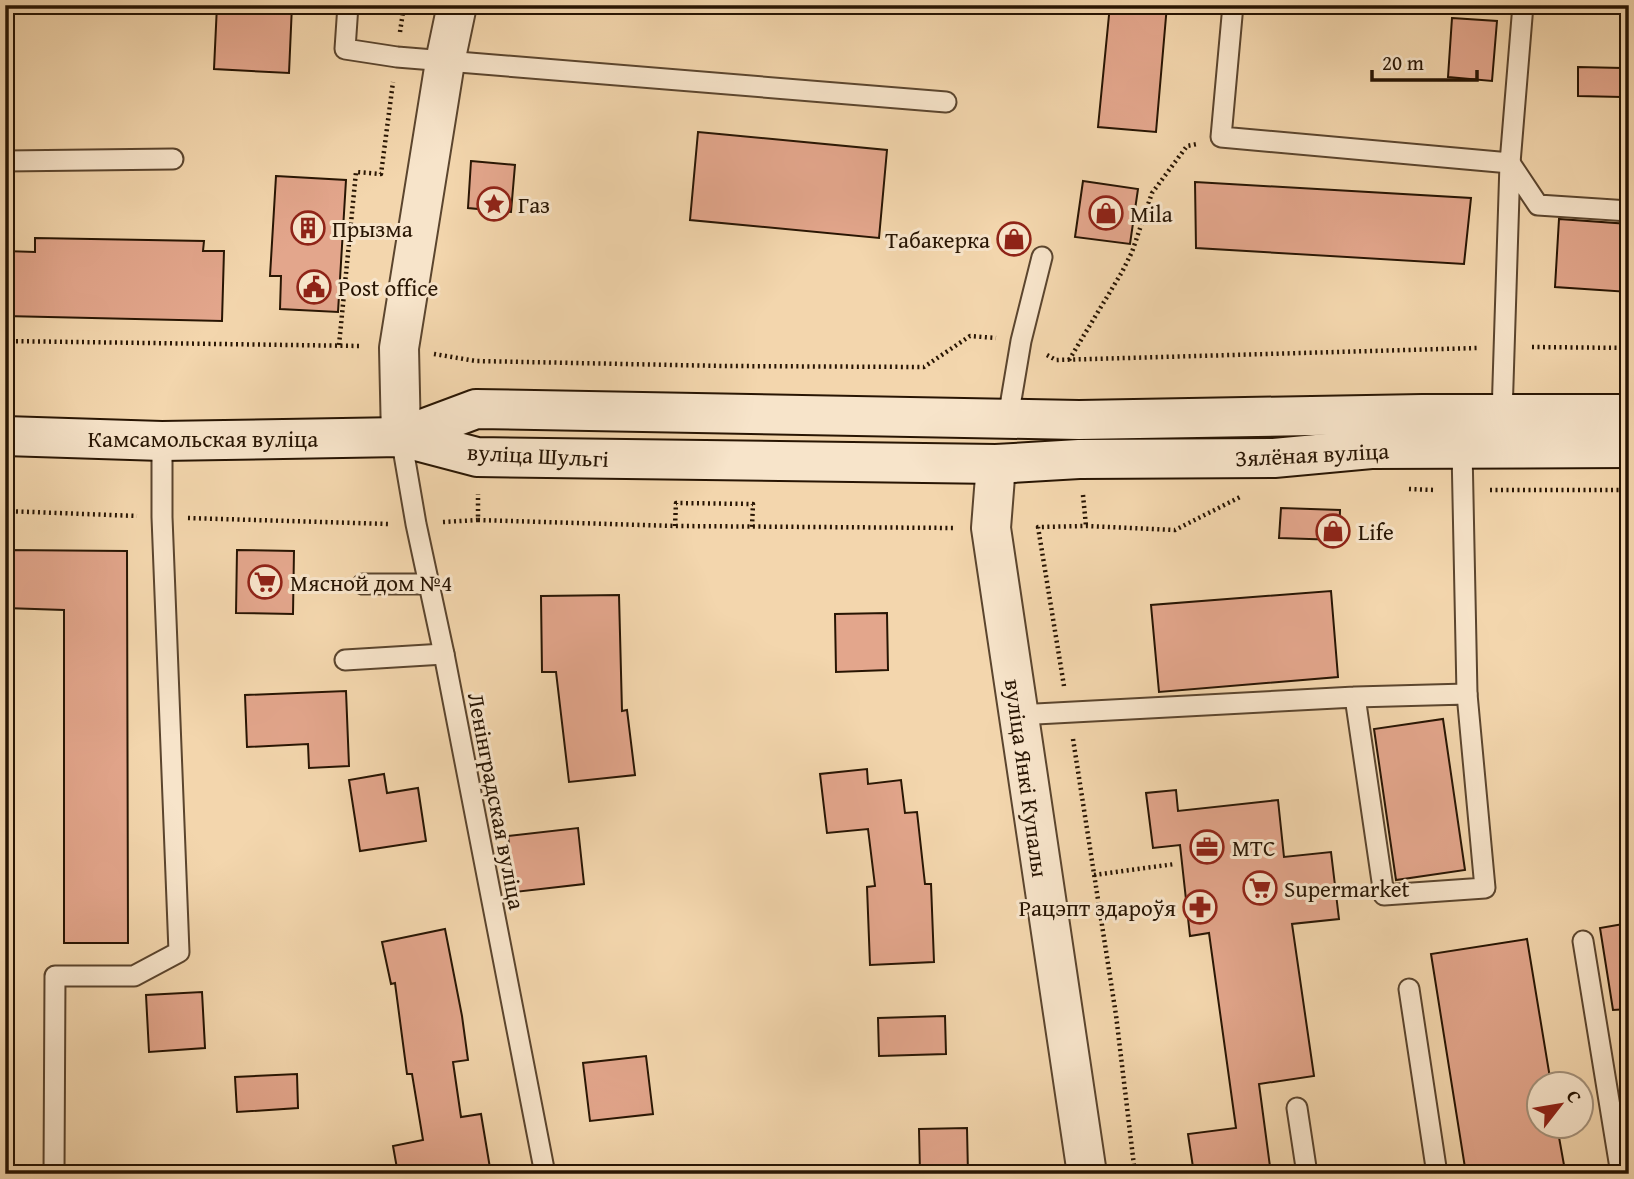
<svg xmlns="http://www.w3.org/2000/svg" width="1634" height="1179" font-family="'Gentium Book Plus',serif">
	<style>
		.building { fill: #e3a68c; stroke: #281503; stroke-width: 2 }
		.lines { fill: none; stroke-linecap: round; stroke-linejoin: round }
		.service-casing { stroke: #5b452e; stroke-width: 23 }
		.tertiary-casing { stroke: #5b452e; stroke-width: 42 }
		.secondary-casing { stroke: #281503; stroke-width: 42 }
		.path { stroke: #281503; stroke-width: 4.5; stroke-dasharray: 2 3.5; stroke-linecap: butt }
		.service { stroke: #f7e4ca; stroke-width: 19 }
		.tertiary { stroke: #f7e4ca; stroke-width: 38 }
		.secondary { stroke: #f7e4ca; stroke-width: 38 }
		.labels { text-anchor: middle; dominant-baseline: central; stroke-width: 6; stroke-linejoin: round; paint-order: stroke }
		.poi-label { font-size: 23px; fill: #281503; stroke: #f7e4ca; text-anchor: start }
		.street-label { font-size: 23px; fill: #281503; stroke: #f7e4ca }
	</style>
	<rect width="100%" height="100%" fill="#f3d6ad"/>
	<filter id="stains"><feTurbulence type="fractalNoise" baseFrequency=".00286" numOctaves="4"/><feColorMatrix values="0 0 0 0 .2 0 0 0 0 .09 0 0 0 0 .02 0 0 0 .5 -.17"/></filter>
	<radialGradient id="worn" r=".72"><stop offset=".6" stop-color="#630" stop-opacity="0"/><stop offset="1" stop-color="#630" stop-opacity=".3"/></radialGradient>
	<!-- building -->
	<g class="building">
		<polygon points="217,5 292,5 289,73 214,69"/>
		<polygon points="1110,5 1167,5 1156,132 1098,127"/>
		<polygon points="1452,18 1497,21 1492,81 1448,77"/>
		<polygon points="1578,67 1622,68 1621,97 1578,96"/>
		<polygon points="698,132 887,150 879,238 690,220"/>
		<polygon points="471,161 515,165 511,212 468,208"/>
		<polygon points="276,176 346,180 338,312 280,309 281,276 270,276"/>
		<polygon points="1083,181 1138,189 1130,244 1075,237"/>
		<polygon points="1195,182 1471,198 1464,264 1196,248"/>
		<polygon points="1559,219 1629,224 1629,292 1555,287"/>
		<polygon points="35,238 204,241 203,251 224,251 222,321 5,316 5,251 35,252"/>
		<polygon points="1281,508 1340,510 1339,540 1279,538"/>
		<polygon points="5,550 127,551 128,943 64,943 64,610 5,608"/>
		<polygon points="237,550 294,551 293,614 236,613"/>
		<polygon points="1331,591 1338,677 1159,692 1151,605"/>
		<polygon points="619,595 622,711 627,710 635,775 569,782 556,672 542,672 541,596"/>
		<polygon points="887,613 888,670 836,672 835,614"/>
		<polygon points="346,691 349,766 309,768 308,744 247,747 245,695"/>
		<polygon points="1443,719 1465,870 1396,880 1374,729"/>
		<polygon points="867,769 868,784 901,780 905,813 917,812 925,884 931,884 934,962 870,965 867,887 875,886 868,829 827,833 820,774"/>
		<polygon points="384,774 387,793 418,788 426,841 360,851 349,780"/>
		<polygon points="1176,790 1178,811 1278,800 1284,857 1331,852 1339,919 1292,924 1314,1076 1259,1084 1271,1174 1194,1174 1188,1134 1236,1128 1209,933 1190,936 1180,845 1153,848 1146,793"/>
		<polygon points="578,828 584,884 515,892 508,836"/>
		<polygon points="1629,923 1629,1009 1613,1010 1600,928"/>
		<polygon points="445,929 462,1016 468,1060 453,1062 461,1117 481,1114 491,1174 398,1174 393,1146 423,1140 412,1074 407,1074 395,983 391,984 382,942"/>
		<polygon points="1527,939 1551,1084 1539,1084 1539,1126 1557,1126 1564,1165 1510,1174 1466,1174 1431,954"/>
		<polygon points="202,992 205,1048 149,1052 146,995"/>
		<polygon points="945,1016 946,1054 879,1056 878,1018"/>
		<polygon points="646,1056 653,1114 590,1121 583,1063"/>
		<polygon points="297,1074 298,1108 237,1112 235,1077"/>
		<polygon points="967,1128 968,1174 920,1174 919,1129"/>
	</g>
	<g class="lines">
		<defs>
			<g id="service">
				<polyline points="348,5 345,49 397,57 946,102"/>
				<polyline points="1233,5 1221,137 1510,163 1523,5"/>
				<polyline points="5,161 173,159"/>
				<polyline points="1502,415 1510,163 1538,205 1629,211"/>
				<polyline points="1008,418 1021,341 1042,257"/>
				<polyline points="401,437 416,524 444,654 545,1174"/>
				<polyline points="1462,449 1467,694"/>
				<polyline points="363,584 430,584"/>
				<polyline points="345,660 444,654"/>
				<polyline points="1017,715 1355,697 1467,694 1485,888 1384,895 1355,697"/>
				<polyline points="1583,941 1621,1174"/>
				<polyline points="1409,989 1437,1174"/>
				<polyline points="1297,1108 1307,1174"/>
				<polyline points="54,1174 55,976 134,976 179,952 162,517 162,441"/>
			</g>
			<g id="tertiary">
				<polyline points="401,437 399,348 445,62 457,5"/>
				<polyline points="996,464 991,528 1087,1174"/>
			</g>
			<g id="secondary">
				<polyline points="5,436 162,441 401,437 477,457 996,464 1079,459 1274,458 1371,449 1629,448"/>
				<polyline points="401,437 476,409 1079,420 1422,414 1629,414"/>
			</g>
		</defs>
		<!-- service casing -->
		<use href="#service" class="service-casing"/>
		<!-- tertiary casing -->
		<use href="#tertiary" class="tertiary-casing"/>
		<!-- secondary casing -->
		<use href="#secondary" class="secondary-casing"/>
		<!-- path -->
		<g class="path">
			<polyline points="400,32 404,5"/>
			<polyline points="5,341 362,346"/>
			<polyline points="339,345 356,172 381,174 393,82"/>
			<polyline points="1532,347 1629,348"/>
			<polyline points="434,354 476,361 724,366 924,367 970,336 996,338"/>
			<polyline points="1047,355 1056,360 1477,348"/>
			<polyline points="1069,360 1122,272 1132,252 1152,193 1187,146 1197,144"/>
			<polyline points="1409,489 1435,490"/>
			<polyline points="1490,490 1629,490"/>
			<polyline points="1083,495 1086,526"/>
			<polyline points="5,511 137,516"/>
			<polyline points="188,518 389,524"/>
			<polyline points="478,520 675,526 956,528"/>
			<polyline points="443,522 478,520 478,494"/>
			<polyline points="675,526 676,503 753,504 752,527"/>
			<polyline points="1064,686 1038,527 1086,526 1175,530 1242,496"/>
			<polyline points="1073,739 1116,1015 1135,1174"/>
			<polyline points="1094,875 1175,864"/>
		</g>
		<!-- service -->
		<use href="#service" class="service"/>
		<!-- tertiary -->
		<use href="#tertiary" class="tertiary"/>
		<!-- secondary -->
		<use href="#secondary" class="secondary"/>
	</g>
	<!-- icons -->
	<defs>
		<symbol id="sight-ring" viewBox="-11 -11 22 22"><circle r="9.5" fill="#f7e4ca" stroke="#8f2418" stroke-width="1.5"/><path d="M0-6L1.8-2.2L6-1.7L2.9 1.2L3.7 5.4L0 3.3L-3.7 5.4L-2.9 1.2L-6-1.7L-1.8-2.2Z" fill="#8f2418"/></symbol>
		<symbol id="shop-ring" viewBox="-11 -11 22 22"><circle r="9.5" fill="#f7e4ca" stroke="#8f2418" stroke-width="1.5"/><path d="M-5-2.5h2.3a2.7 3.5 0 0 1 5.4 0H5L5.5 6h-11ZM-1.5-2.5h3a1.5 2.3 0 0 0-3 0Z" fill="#8f2418"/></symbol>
		<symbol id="building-ring" viewBox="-11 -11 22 22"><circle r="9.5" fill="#f7e4ca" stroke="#8f2418" stroke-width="1.5"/><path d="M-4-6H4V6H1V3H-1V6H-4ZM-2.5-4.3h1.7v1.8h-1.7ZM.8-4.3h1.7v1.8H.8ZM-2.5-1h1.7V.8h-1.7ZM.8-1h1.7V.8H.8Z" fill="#8f2418"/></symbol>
		<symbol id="civic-ring" viewBox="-11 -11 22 22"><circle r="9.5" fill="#f7e4ca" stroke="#8f2418" stroke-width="1.5"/><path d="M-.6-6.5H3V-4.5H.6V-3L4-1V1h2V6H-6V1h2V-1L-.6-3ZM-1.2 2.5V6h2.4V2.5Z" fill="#8f2418"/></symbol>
		<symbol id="supermarket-ring" viewBox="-11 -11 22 22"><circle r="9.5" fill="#f7e4ca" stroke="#8f2418" stroke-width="1.5"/><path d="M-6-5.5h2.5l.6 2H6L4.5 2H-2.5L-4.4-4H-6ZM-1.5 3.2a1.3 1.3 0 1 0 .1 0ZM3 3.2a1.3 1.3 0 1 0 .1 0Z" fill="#8f2418"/></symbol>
		<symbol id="office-ring" viewBox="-11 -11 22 22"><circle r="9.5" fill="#f7e4ca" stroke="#8f2418" stroke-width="1.5"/><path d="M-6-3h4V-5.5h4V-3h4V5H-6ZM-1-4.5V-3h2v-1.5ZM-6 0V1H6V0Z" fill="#8f2418"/></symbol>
		<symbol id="pharmacy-ring" viewBox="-11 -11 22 22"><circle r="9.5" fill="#f7e4ca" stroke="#8f2418" stroke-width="1.5"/><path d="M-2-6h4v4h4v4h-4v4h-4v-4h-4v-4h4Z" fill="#8f2418"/></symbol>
	</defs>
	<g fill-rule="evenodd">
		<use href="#sight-ring" x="475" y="185" width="38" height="38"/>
		<use href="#shop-ring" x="1087" y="194" width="38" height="38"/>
		<use href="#building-ring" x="289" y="209" width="38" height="38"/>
		<use href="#shop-ring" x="995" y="220" width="38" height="38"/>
		<use href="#civic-ring" x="295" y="268" width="38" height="38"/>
		<use href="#shop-ring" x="1314" y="512" width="38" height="38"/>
		<use href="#supermarket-ring" x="246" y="563" width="38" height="38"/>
		<use href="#office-ring" x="1188" y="828" width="38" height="38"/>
		<use href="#supermarket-ring" x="1241" y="869" width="38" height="38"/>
		<use href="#pharmacy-ring" x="1181" y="888" width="38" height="38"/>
	</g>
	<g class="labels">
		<!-- poi labels -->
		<g class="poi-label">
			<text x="518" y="204">Газ</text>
			<text x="1130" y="213">Mila</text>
			<text x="332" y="228">Прызма</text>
			<text x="990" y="239" text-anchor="end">Табакерка</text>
			<text x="338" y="287">Post office</text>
			<text x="1358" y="531">Life</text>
			<text x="290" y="582">Мясной дом №4</text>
			<text x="1232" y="847">МТС</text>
			<text x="1284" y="888">Supermarket</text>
			<text x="1176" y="907" text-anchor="end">Рацэпт здароўя</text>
		</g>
		<!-- street labels -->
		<g class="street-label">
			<text x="203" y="438">Камсамольская вуліца</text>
			<text transform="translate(1312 454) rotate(-3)">Зялёная вуліца</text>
			<text transform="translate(538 455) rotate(3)">вуліца Шульгі</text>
			<text transform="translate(1027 778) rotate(82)">вуліца Янкі Купалы</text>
			<text transform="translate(497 801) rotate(79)">Ленінградская вуліца</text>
		</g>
	</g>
	<!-- margin -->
	<rect width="1634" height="1179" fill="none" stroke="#f3d6ad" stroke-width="28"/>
	<rect x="7" y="7" width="1620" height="1165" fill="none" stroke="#281503" stroke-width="3.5"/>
	<rect x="14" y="14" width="1606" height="1151" fill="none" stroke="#281503" stroke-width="2"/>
	<!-- north arrow -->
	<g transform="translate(1560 1105) rotate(59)"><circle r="33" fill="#f7e4ca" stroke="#a4917a" stroke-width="2"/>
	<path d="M0-5L12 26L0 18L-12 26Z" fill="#8f2418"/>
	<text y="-10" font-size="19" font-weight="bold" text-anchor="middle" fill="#281503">С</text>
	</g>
	<!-- scale -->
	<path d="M1372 70v10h105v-10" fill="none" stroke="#281503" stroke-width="3.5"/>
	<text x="1382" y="70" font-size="21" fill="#281503" stroke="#f7e4ca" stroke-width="5" paint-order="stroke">20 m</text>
	<rect width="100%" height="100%" filter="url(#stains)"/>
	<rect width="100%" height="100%" fill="url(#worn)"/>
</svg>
